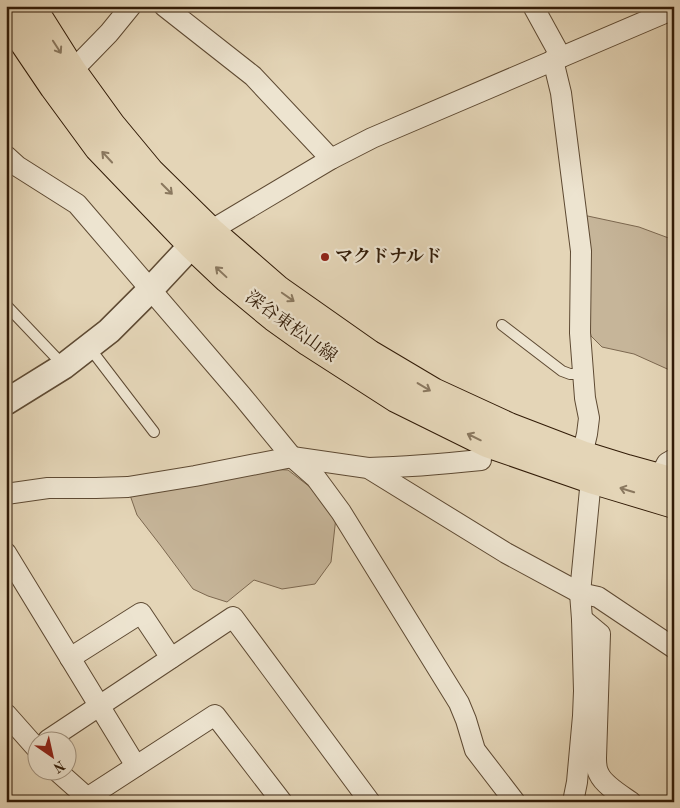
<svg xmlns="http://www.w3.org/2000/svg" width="680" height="808" font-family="'Old Standard TT','Noto Serif JP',serif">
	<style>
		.green { fill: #c6b599; stroke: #7c6850 }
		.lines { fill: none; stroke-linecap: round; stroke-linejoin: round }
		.service-casing { stroke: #5e4a33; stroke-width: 12 }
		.minor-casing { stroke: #5e4a33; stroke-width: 22 }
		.tertiary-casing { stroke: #5e4a33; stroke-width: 28 }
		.primary-casing { stroke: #311b07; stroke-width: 30 }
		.service { stroke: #ede4d0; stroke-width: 10 }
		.minor { stroke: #ede4d0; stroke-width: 20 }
		.tertiary { stroke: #ede4d0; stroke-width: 25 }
		.primary { stroke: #e4d5b7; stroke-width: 28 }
		.oneway { stroke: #8a785f }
		.poi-dot { fill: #8f2418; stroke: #ede4d0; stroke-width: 2 }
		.labels { text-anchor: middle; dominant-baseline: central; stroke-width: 4.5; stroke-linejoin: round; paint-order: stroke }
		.poi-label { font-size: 18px; font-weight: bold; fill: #311b07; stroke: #ede4d0; text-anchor: start }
		.street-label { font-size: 18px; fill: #311b07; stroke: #ede4d0 }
	</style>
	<rect width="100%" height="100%" fill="#e4d5b7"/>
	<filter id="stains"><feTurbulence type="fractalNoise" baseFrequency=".004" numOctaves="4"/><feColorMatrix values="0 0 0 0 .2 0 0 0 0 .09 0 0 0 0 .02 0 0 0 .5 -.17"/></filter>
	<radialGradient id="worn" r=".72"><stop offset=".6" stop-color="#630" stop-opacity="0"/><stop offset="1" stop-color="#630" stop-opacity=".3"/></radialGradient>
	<!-- green -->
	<g class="green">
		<polygon points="583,215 639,227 674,240 674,372 634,354 602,347 591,336 587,315"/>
		<polygon points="266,469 288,470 319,494 336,517 331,562 315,584 282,589 254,580 227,602 208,596 193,589 161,546 137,515 130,495"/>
	</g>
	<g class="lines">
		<defs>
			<g id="service">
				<polyline points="6,305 64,366"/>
				<polyline points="502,325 562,371 570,374 583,374"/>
				<polyline points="89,347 154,432"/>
			</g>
			<g id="minor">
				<polyline points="164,6 253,76 331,159"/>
				<polyline points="533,6 561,57"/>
				<polyline points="553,60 561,93 581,251 580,333 585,398 589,418 587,434 582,455"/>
				<polyline points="72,71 109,33 131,6"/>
				<polyline points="6,156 17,166 77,204 242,396 292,457 316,478 341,512 459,703 466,720 475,750 515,802"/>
				<polyline points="202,238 210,231 331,159 372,138 674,9"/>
				<path d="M368 468C406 467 443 464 481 460"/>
				<polyline points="659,478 667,463 674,459"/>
				<polyline points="6,494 48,488 96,488 128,487 195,476 292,457 368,468 506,553 580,593 598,597 674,648"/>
				<polyline points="6,553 136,766"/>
				<path d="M582 619 600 634 596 758C596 763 596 769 599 774 604 785 621 795 631 802"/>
				<polyline points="70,658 141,613 171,658"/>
				<polyline points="6,714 38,750"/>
				<polyline points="48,740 233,617 370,802"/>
				<polyline points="56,770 92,802"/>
				<polyline points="87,798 215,715 282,802"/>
				<polyline points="573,802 577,782 583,716 584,691 582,619 580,593 591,479"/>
			</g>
			<polyline id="tertiary" points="6,402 64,366 109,331 150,290 192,245"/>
			<g id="primary">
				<polyline points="31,6 72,71 111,125 150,172 210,231 278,290 369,354 433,392 509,427 582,455 627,469 674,482"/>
				<polyline points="6,16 54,87 98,147 192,245 228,279 274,317 309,342 396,398 487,443 591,479 674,504"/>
			</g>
		</defs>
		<!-- service casing -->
		<use href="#service" class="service-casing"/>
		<!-- minor casing -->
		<use href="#minor" class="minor-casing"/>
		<!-- tertiary casing -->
		<use href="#tertiary" class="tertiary-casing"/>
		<!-- primary casing -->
		<use href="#primary" class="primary-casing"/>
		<!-- service -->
		<use href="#service" class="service"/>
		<!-- minor -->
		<use href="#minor" class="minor"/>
		<!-- tertiary -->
		<use href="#tertiary" class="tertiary"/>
		<!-- primary -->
		<use href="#primary" class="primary"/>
	</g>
	<!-- one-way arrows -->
	<defs><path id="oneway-shaft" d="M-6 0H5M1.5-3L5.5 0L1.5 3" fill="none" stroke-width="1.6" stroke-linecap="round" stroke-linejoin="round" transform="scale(1.25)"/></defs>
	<g class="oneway">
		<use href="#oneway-shaft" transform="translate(57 47) rotate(57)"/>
		<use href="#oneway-shaft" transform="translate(107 157) rotate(-133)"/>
		<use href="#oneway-shaft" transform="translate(167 189) rotate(45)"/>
		<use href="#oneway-shaft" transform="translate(221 272) rotate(-137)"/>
		<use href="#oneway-shaft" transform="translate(288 297) rotate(35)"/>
		<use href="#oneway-shaft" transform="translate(424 387) rotate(31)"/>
		<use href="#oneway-shaft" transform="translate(474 437) rotate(-154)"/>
		<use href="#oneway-shaft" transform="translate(627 490) rotate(-163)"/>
	</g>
	<!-- markers -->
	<circle class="poi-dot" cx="325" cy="257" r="5"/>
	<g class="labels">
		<!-- poi labels -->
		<g class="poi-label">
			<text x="335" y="257">マクドナルド</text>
		</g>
		<!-- street labels -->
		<g class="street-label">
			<text transform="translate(291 327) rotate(36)">深谷東松山線</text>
		</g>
	</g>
	<!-- margin -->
	<rect width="680" height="808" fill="none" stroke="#e4d5b7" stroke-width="25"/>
	<rect x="8" y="8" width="665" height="793" fill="none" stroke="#311b07" stroke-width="2.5"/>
	<rect x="12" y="12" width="655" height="783" fill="none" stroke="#311b07"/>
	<!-- north arrow -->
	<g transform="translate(52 756) rotate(146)"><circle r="24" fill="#ede4d0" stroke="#a29480"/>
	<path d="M0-4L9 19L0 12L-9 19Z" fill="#8f2418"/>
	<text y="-8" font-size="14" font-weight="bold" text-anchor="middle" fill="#311b07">N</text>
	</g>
	<rect width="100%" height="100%" filter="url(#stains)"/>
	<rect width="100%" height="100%" fill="url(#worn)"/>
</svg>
